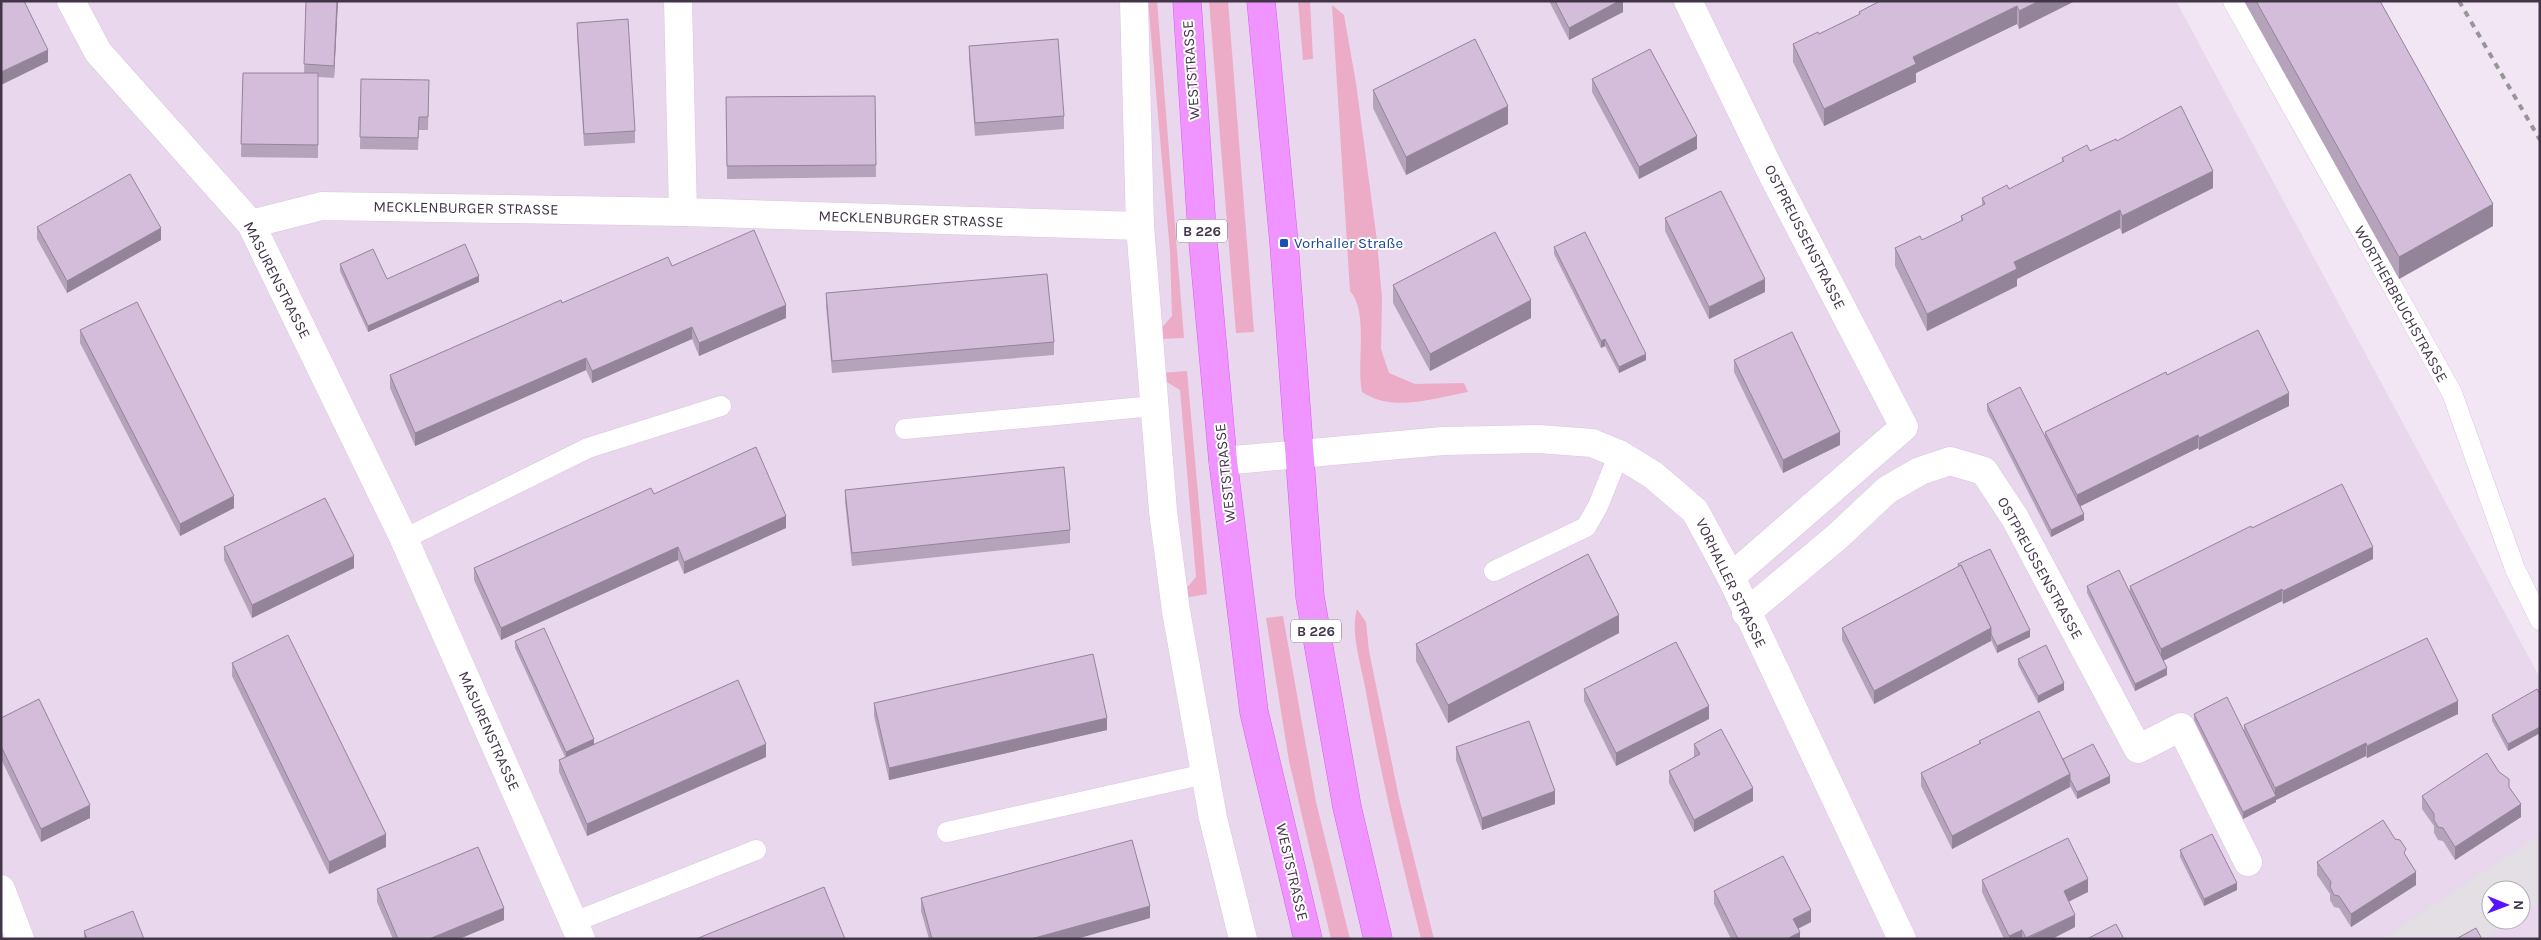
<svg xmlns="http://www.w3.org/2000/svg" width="2541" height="940" font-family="Karla,sans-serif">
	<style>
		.residential { fill: #e9d8ed; fill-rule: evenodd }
		.green { fill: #ecabc6 }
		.parking { fill: #e3dfe5 }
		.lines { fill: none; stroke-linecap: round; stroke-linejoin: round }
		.service-casing { stroke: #dac5df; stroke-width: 21 }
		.minor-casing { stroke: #dac5df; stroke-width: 29 }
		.primary-casing { stroke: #d75bee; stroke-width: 29 }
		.service { stroke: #fff; stroke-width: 20 }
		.minor { stroke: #fff; stroke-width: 28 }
		.primary { stroke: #f095ff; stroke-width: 28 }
		.rail { stroke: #969696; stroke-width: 4; stroke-dasharray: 6 6; stroke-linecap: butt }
		.wall { fill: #b5a3bb }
		.shaded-wall { fill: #948499 }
		.building { fill: #d3bdda; stroke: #948499 }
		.transit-dot { fill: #1a4fb4; stroke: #fff; stroke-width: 2 }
		.labels { text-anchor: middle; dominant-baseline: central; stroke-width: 4; stroke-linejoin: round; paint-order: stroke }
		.shield { fill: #fff; stroke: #7b727f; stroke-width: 1 }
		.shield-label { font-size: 14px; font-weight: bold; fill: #433548 }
		.street-label { font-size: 15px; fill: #433548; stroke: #fff }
		.transit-label { font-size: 15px; fill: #164399; stroke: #fff; text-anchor: start }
	</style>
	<rect width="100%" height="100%" fill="#f2e6f5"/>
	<!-- residential -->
	<path class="residential" d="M1 1H2176L2540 678V939H1ZM2491 890H2521V920H2491Z"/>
	<!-- green -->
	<g class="green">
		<polygon points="1148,1 1157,1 1184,338 1161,339 1159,331 1172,316 1170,252"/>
		<polygon points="1209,1 1228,1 1254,332 1236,333"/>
		<polygon points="1298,1 1310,1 1313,59 1303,60"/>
		<path d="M1332 5 1344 15 1356 83 1377 241 1382 298 1381 349 1389 373 1415 384 1464 383 1468 392C1434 398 1393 413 1362 392 1356 364 1369 312 1350 291Z"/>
		<polygon points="1187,371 1207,594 1184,598 1184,591 1196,577 1180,390 1165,381 1161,373"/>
		<path d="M1357 609 1366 622 1369 651 1399 798 1434 939H1421C1400 855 1380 772 1365 687 1361 664 1350 632 1357 609Z"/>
		<polygon points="1283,616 1316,802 1350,939 1331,939 1289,761 1266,618"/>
	</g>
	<!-- parking -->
	<polygon class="parking" points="2540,835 2540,903 2521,915 2521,890 2491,890 2491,920 2514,920 2485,939 2382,939"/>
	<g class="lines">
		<defs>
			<g id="service">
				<polyline points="2233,1 2452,393 2515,569 2540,620"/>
				<polyline points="905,429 1154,406"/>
				<polyline points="404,539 588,448 721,406"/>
				<polyline points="1494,571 1586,527 1598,506 1619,454"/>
				<polyline points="947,832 1205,774"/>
				<polyline points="574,922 756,850"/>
			</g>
			<g id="minor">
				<polyline points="71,1 98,52 251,224 404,539 581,939"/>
				<polyline points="678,1 683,212"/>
				<polyline points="1134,1 1140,226 1163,511 1176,611 1213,818 1243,939"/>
				<polyline points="1688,1 1772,174 1904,427 1731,577"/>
				<polyline points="251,224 322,206 683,212 1140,226"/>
				<polyline points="1223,461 1443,441 1539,439 1592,443 1619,454 1653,475 1695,511 1731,577 1902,939"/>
				<polyline points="1746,613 1838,536 1887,490 1920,471 1950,461 1984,471 2015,518 2138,749 2181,727 2248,862"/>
				<polyline points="1,889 20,939"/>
			</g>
			<g id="primary">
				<polyline points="1187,1 1202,231 1223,461 1254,712 1308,939"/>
				<polyline points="1261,1 1284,243 1310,597 1347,807 1378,939"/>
			</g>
		</defs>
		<!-- service casing -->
		<use href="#service" class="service-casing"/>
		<!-- minor casing -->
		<use href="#minor" class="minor-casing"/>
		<!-- primary casing -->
		<use href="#primary" class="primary-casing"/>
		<!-- service -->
		<use href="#service" class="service"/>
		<!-- minor -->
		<use href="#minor" class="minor"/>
		<!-- primary -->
		<use href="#primary" class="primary"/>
		<!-- rail -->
		<polyline class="rail" points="2459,1 2540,140"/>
	</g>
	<!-- wall -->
	<g class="wall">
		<polygon points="145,1 187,1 187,2"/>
		<polygon points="306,1 338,1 334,78 318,77 318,158 241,157 243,73 304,73"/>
		<polygon points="1549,1 1623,1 1623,12 1569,40"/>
		<polygon points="1880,1 2075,1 2019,29 2017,24 1916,73 1916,82 1824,126 1793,62 1793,44 1819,34 1859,15 1859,12"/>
		<polygon points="2244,1 2380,1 2493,226 2399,279"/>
		<polygon points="577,23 635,131 635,143 584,146 577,35"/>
		<polygon points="969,46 1064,116 1064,129 975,136 969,59"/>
		<polygon points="361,79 429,80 428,130 419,130 418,150 360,149"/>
		<polygon points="1592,79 1697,149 1639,179 1592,92"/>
		<polygon points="1373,90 1508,124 1406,175 1373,108"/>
		<polygon points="875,96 876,177 727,179 726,97"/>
		<polygon points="2117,141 2213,188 2122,234 2120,228 2062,256 2017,279 2017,286 1927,331 1895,266 1895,248 1922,240 1961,221 1961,216 1982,206 1982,198 2009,189 2062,162 2062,158 2090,151"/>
		<polygon points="1665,218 1765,292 1709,319 1665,231"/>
		<polygon points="37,227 161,240 67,293 37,239"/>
		<polygon points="1554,247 1646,360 1619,373 1605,346 1601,348 1554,254"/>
		<polygon points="340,264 387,279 479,282 368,332 340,271"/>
		<polygon points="672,266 786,318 699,356 692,339 592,383 586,370 415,446 390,388 390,375 562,303"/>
		<polygon points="1393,285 1531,318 1430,371 1393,303"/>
		<polygon points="826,293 1054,342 1054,355 832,373 826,306"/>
		<polygon points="80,330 234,508 180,536 80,343"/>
		<polygon points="1734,360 1840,445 1783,473 1734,372"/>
		<polygon points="2167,375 2289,406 2199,450 2198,448 2080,506 2084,520 2051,537 1987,411 1987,404 2045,438 2045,432"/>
		<polygon points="845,490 1070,530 1070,543 852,566 845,502"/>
		<polygon points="654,494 786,528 684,574 678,560 501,640 474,580 474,568"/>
		<polygon points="2252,528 2373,559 2283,604 2282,601 2163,660 2167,675 2135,691 2087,593 2087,586 2130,592 2130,586"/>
		<polygon points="224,547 354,568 252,618 224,560"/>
		<polygon points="1958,564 2030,637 1997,653 1991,640 1874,704 1842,640 1842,628 1958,567"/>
		<polygon points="1619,633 1448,723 1416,661 1416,644"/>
		<polygon points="515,641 594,744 766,757 587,836 559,772 559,760 565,757 515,648"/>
		<polygon points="2018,659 2064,690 2038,703 2018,665"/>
		<polygon points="232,663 386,847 329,874 232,676"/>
		<polygon points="1584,689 1709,719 1616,766 1584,701"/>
		<polygon points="2540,694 2540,733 2508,751 2492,721 2492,715"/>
		<polygon points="874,703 1107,730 889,780 874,716"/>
		<polygon points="2194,714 2244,730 2244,725 2458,714 2367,758 2366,756 2276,800 2276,802 2243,819 2194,720"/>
		<polygon points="1,718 90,818 41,842 1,759"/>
		<polygon points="1979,741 2063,759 2110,783 2077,799 2070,786 2070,787 1952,849 1921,786 1921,773 1979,744"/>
		<polygon points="1694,744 1753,801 1694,832 1669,783 1669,771 1694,757"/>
		<polygon points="1456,747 1555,804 1482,830 1456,760"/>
		<polygon points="2509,787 2521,817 2455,860 2443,841 2438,840 2434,833 2434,826 2422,809 2422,796"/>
		<polygon points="2180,850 2237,890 2204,906 2180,857"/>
		<polygon points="2406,856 2416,885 2351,927 2339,908 2334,907 2330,900 2330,894 2317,875 2317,862"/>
		<polygon points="1982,880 2088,892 2069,901 2075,927 2052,939 2004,939 1982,892"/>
		<polygon points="377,889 504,920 459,939 393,939 377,902"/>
		<polygon points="1714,891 1811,922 1798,929 1800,939 1731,939 1714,904"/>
		<polygon points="921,898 1150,918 1076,939 929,939 921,911"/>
		<polygon points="84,931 144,939 84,939"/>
	</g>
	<!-- shaded-wall -->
	<g class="shaded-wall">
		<polygon points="337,1 338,1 334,78 334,66"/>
		<polygon points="1619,1 1623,1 1623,12 1569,40 1569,28"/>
		<polygon points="2039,1 2075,1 2019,29 2019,11"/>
		<polygon points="2017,6 2017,24 1916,73 1916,82 1824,126 1824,109 1913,57"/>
		<polygon points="48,50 48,62 1,85 1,72"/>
		<polygon points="1508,106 1508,124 1406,175 1406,157"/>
		<polygon points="1697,136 1697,149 1639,179 1639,167"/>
		<polygon points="2213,171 2213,188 2122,234 2122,216"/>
		<polygon points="2493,204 2493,226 2399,279 2399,257"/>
		<polygon points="2120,210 2120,228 2017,279 2017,286 1927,331 1927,314 2014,262"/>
		<polygon points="161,228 161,240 67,293 67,281"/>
		<polygon points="479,276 479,282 368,332 368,326"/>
		<polygon points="1765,279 1765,292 1709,319 1709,307"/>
		<polygon points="1531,300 1531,318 1430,371 1430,354"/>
		<polygon points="786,305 786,318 699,356 699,343"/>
		<polygon points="692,327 692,339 592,383 592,371"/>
		<polygon points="1605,339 1605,346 1601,348 1601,341"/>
		<polygon points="1646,354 1646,360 1619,373 1619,367"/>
		<polygon points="586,358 586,370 415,446 415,433"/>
		<polygon points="2289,393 2289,406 2199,450 2199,438"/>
		<polygon points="1840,432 1840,445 1783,473 1783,460"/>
		<polygon points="2198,435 2198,448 2077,508 2077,495"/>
		<polygon points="234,496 234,508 180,536 180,524"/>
		<polygon points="2084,514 2084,520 2051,537 2051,530"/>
		<polygon points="786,516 786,528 684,574 684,562"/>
		<polygon points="678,547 678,560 501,640 501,628"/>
		<polygon points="2373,547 2373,559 2283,604 2283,591"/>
		<polygon points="354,556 354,568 252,618 252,605"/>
		<polygon points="2282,589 2282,601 2161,662 2161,649"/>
		<polygon points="1619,615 1619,633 1448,723 1448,705"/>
		<polygon points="1991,628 1991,641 1874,704 1874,691"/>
		<polygon points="2030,630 2030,637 1997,653 1997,646"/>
		<polygon points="2167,668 2167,675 2135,691 2135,684"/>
		<polygon points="2064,683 2064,690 2038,703 2038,696"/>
		<polygon points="2458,701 2458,714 2367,758 2367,746"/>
		<polygon points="1709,706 1709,719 1616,766 1616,753"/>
		<polygon points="1107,718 1107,730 889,780 889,768"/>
		<polygon points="2540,727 2540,733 2508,751 2508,744"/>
		<polygon points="594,739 594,745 566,759 566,752"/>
		<polygon points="2366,743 2366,756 2276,800 2276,802 2243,819 2243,812 2275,796 2275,788"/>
		<polygon points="766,744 766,757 587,836 587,824"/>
		<polygon points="2070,774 2070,787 1952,849 1952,836"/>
		<polygon points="2110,776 2110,783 2077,799 2077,792"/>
		<polygon points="1753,788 1753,801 1694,832 1694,820"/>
		<polygon points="1555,791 1555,804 1482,830 1482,818"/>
		<polygon points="2521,804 2521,817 2455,860 2455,847"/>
		<polygon points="90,805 90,818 41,842 41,829"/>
		<polygon points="386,834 386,847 329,874 329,862"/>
		<polygon points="2416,872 2416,885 2351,927 2351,914"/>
		<polygon points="2088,879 2088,892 2064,904 2064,891"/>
		<polygon points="2237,883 2237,890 2204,906 2204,899"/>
		<polygon points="1150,906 1150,918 1076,939 1031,939"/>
		<polygon points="504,908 504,920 459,939 429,939"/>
		<polygon points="1811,910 1811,922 1793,931 1793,919"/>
		<polygon points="2075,915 2075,927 2052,939 2026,939"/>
		<polygon points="2022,930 2022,939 2009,939 2009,936"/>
		<polygon points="1800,932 1800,939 1787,939"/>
	</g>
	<!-- building -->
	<g class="building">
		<polygon points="1,1 24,1 48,50 1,72"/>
		<polygon points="306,1 337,1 334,66 304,64"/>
		<polygon points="1555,1 1619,1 1569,28"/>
		<polygon points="1880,1 2039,1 2019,11 2017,6 1913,57 1916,64 1824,109 1793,44 1818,32 1819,34 1860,14 1859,12"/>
		<polygon points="2256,1 2380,1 2493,204 2399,257"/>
		<polygon points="628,19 635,131 584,134 577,23"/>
		<polygon points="1058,39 1064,116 975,123 969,46"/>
		<polygon points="1475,39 1508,106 1406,157 1373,90"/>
		<polygon points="1650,49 1697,136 1639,167 1592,79"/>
		<polygon points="243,73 318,73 318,145 241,144"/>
		<polygon points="361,79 429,80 428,117 419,117 418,138 360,137"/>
		<polygon points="875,96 876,165 727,166 726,97"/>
		<polygon points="2181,106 2213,171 2122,216 2120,210 2062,239 2014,262 2017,269 1927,314 1895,248 1920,236 1922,240 1963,220 1961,216 1985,204 1982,198 2007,185 2009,189 2064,161 2062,158 2087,145 2090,151 2116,139 2117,141"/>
		<polygon points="130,174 161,228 67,281 37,227"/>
		<polygon points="1721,191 1765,279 1709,307 1665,218"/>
		<polygon points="754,230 786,305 699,343 692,327 592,371 586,358 415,433 390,375 561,300 562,303 668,257 672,266"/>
		<polygon points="1495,232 1531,300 1430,354 1393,285"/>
		<polygon points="1585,232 1646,354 1619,367 1605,339 1601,341 1554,247"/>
		<polygon points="465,244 479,276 368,326 340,264 373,249 387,279"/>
		<polygon points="1047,274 1054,342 832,361 826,293"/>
		<polygon points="137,302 234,496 180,524 80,330"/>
		<polygon points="2258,330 2289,393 2199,438 2198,435 2077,495 2045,432 2166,372 2167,375"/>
		<polygon points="1792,332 1840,432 1783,460 1734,360"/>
		<polygon points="2020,387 2084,514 2051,530 1987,404"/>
		<polygon points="756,447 786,516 684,562 678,547 501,628 474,568 651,488 654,494"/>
		<polygon points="1064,467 1070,530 852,553 845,490"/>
		<polygon points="2342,484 2373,547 2283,591 2282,589 2161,649 2130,586 2251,526 2252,528"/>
		<polygon points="325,498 354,556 252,605 224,547"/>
		<polygon points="1990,549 2030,630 1997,646 1991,634 1991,628 1961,565 1959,566 1958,564"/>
		<polygon points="1588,554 1619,615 1448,705 1416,644"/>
		<polygon points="1961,565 1991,628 1874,691 1842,628"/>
		<polygon points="2119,570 2167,668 2135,684 2087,586"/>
		<polygon points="544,628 594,739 566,752 515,641"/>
		<polygon points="288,635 386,834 329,862 232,663"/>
		<polygon points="2427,638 2458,701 2367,746 2366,743 2275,788 2244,725"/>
		<polygon points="1676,642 1709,706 1616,753 1584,689"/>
		<polygon points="2046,645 2064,683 2038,696 2018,659"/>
		<polygon points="1093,654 1107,718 889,768 874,703"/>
		<polygon points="738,680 766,744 587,824 559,760"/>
		<polygon points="2537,689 2540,694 2540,727 2508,744 2492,715"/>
		<polygon points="2227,697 2276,796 2243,812 2194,714"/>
		<polygon points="39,699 90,805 41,829 1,746 1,718"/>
		<polygon points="2039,711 2070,774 1952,836 1921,773 1981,743 1979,741"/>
		<polygon points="1529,721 1555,791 1482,818 1456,747"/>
		<polygon points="1721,729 1753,788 1694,820 1669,771 1700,754 1694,744"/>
		<polygon points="2093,744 2110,776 2077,792 2070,779 2070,774 2063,759"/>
		<polygon points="2487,753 2499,772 2509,779 2509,787 2521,804 2455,847 2443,828 2438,827 2434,820 2434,814 2422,796"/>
		<polygon points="2383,820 2395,839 2400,840 2406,849 2404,853 2416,872 2351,914 2339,896 2334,895 2330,887 2331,882 2317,862"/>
		<polygon points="2212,834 2237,883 2204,899 2180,850"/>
		<polygon points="2068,838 2088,879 2064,891 2075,915 2026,938 2022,930 2009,936 1982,880"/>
		<polygon points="1132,840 1150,906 1031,939 932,939 921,898"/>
		<polygon points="478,847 504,908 429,939 398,939 377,889"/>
		<polygon points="1783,856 1811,910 1793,919 1800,932 1787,939 1738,939 1714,891"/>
		<polygon points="824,887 845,939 696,939"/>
		<polygon points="133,911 144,939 87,939 84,931"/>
		<polygon points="2116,924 2124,939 2087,939"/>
		<polygon points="2476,928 2482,939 2456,939"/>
	</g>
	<!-- markers -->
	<rect class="transit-dot" x="1279" y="238" width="10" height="10" rx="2.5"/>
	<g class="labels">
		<!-- shield labels -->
		<g class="shield">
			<rect x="1177" y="219.5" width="50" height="23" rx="4"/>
			<rect x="1291" y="619.5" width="50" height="23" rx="4"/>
		</g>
		<g class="shield-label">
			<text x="1202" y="231">B 226</text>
			<text x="1316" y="631">B 226</text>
		</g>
		<!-- street labels -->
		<g class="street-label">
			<text transform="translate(1191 70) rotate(-94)">WESTSTRASSE</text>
			<text transform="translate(466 208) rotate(1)">MECKLENBURGER STRASSE</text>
			<text transform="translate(911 219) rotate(2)">MECKLENBURGER STRASSE</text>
			<text transform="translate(1805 237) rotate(63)">OSTPREUSSENSTRASSE</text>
			<text transform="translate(277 280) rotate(63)">MASURENSTRASSE</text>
			<text transform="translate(2401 304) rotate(61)">WORTHERBRUCHSTRASSE</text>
			<text transform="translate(1225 473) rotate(-96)">WESTSTRASSE</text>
			<text transform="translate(2040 568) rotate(61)">OSTPREUSSENSTRASSE</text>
			<text transform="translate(1731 583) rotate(64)">VORHALLER STRASSE</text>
			<text transform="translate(489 731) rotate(66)">MASURENSTRASSE</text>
			<text transform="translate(1292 872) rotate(77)">WESTSTRASSE</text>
		</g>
		<!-- transit labels -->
		<g class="transit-label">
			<text x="1294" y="243">Vorhaller Straße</text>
		</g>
	</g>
	<!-- border -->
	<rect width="2541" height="940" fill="none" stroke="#433548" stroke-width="5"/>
	<!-- north arrow -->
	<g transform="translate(2506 905) rotate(91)"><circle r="24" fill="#ffffff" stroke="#b4aeb6"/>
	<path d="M0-4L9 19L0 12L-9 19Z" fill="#5813ff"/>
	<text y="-8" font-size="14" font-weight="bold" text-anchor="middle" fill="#433548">N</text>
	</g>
</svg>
